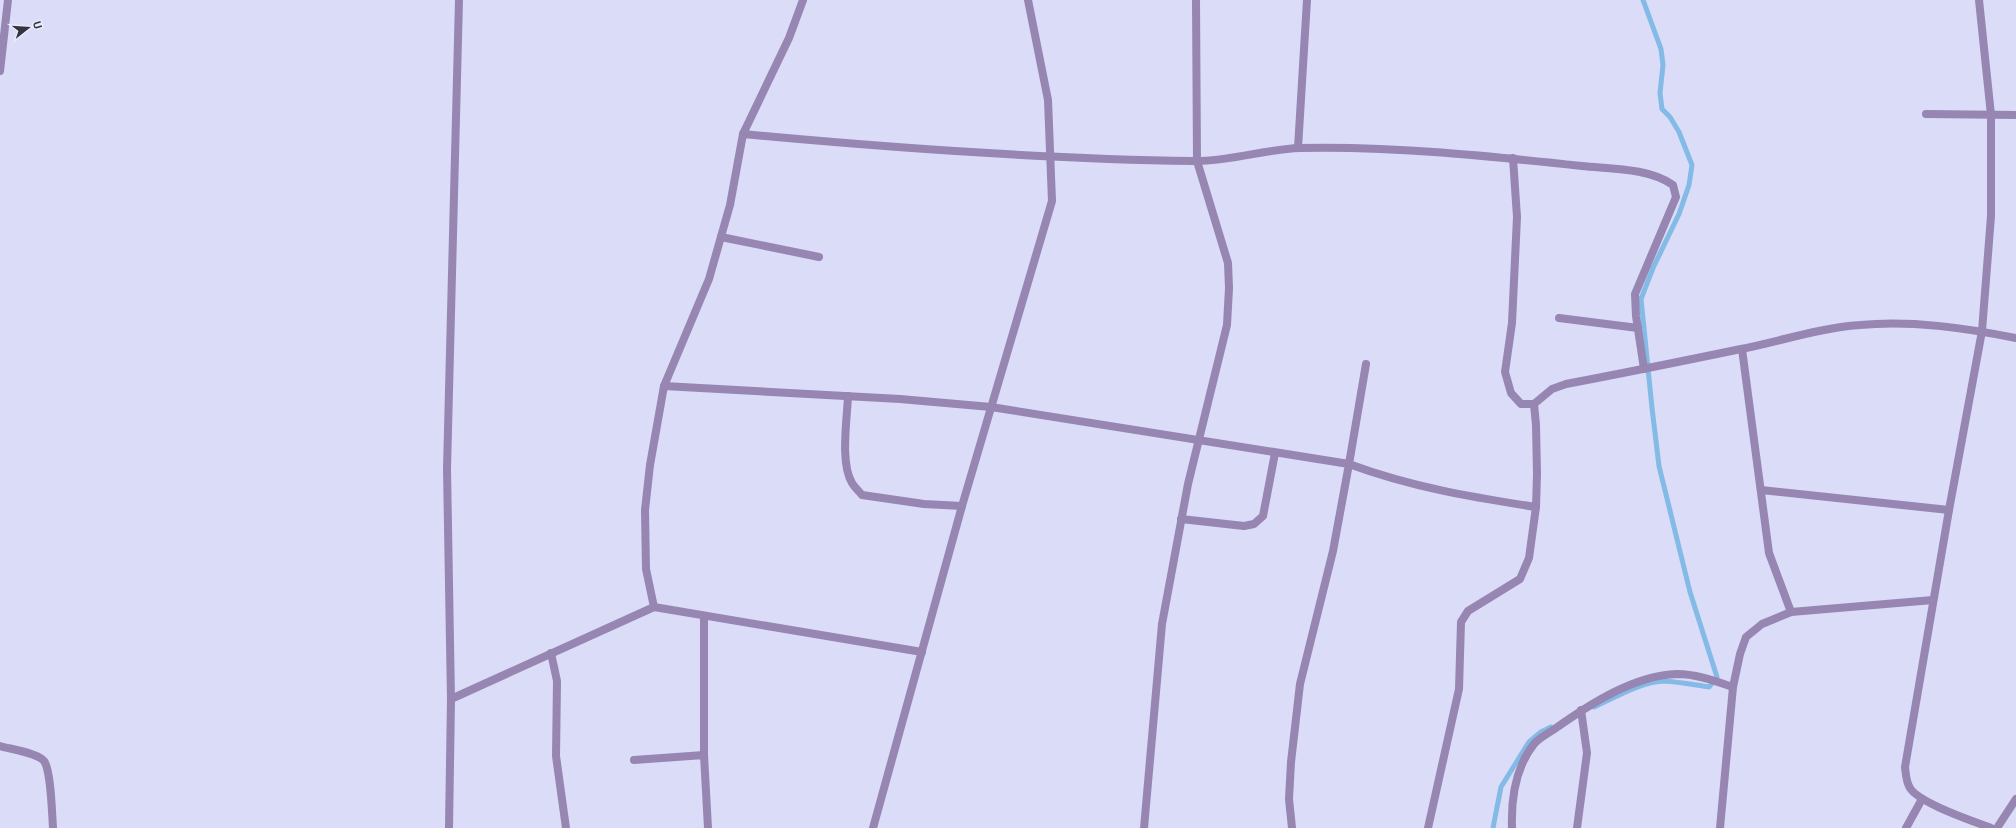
<svg xmlns="http://www.w3.org/2000/svg" width="2016" height="828" font-family="Roboto,sans-serif">
	<style>
		.lines { fill: none; stroke-linecap: round; stroke-linejoin: round }
		.stream { stroke: #83bae6; stroke-width: 5 }
		.service { stroke: #9686b1; stroke-width: 8 }
		.minor { stroke: #9686b1; stroke-width: 8 }
	</style>
	<rect width="100%" height="100%" fill="#dadcf8"/>
	<g class="lines">
		<!-- stream -->
		<g class="stream">
			<path d="M1594 707C1614 698 1642 681 1665 681 1679 682 1695 685 1709 687L1717 677 1690 592 1659 466 1652 408 1641 299 1653 268 1679 214 1689 185 1692 165 1679 132 1670 117 1662 109 1660 93 1663 65 1661 49 1643 0"/>
			<polyline points="1493,828 1501,787 1529,742 1541,732 1551,727"/>
		</g>
		<!-- service -->
		<polyline class="service" points="1559,318 1638,328"/>
		<!-- minor -->
		<g class="minor">
			<path d="M1979 0 1991 115V216L1982 331 1949 510 1905 767C1906 775 1906 782 1910 788 1919 803 1973 821 1991 828"/>
			<polyline points="0,71 8,0"/>
			<polyline points="1926,114 2016,115"/>
			<path d="M743 134C893 148 1042 159 1193 161 1229 162 1265 149 1300 148 1394 146 1489 156 1582 166 1611 169 1649 168 1673 185L1676 197 1635 294 1636 316 1644 369"/>
			<polyline points="1298,148 1307,0"/>
			<polyline points="1513,158 1517,217 1512,323 1505,372 1511,393 1521,404 1534,404"/>
			<polyline points="721,237 819,257"/>
			<polyline points="1742,349 1769,553 1791,612"/>
			<path d="M1366 364 1349 464C1411 487 1471 497 1536 507"/>
			<polyline points="664,386 900,399 991,407 1349,464 1333,551 1300,684 1291,762 1289,799 1292,828"/>
			<path d="M848 396C847 420 840 463 852 483 855 488 859 491 862 495L924 504 962 506"/>
			<polyline points="1761,490 1949,510"/>
			<polyline points="1181,519 1244,526 1254,524 1263,516 1275,453"/>
			<polyline points="654,607 922,652"/>
			<polyline points="551,653 557,681 556,756 566,828"/>
			<polyline points="451,699 654,607 646,569 645,510 650,465 664,386 709,279 730,205 743,134 789,38 803,0"/>
			<path d="M0 746C10 749 38 753 44 761 51 770 52 814 53 828"/>
			<polyline points="704,755 704,616"/>
			<polyline points="634,760 704,755 708,828"/>
			<polyline points="449,828 451,699 447,469 459,0"/>
			<polyline points="873,828 962,506 1052,201 1048,100 1028,0"/>
			<polyline points="1144,828 1162,624 1188,484 1227,325 1229,288 1228,263 1197,161 1196,0"/>
			<path d="M1428 828 1459 689 1461 622 1468 611 1520 579 1529 558 1536 507 1537 474 1536 425 1534 404 1552 389 1566 384C1624 373 1683 361 1741 349 1781 341 1819 328 1860 325 1911 320 1965 328 2016 338"/>
			<path d="M1512 828C1511 799 1515 768 1534 744 1539 738 1549 733 1556 728 1590 704 1635 675 1677 674 1696 674 1715 681 1733 687"/>
			<polyline points="1577,828 1587,753 1581,710"/>
			<polyline points="1720,828 1733,687 1740,654 1746,637 1762,624 1791,612 1933,600"/>
			<polyline points="1906,828 1922,799"/>
			<polyline points="1997,828 2016,799"/>
		</g>
	</g>
	<!-- north arrow -->
	<g transform="translate(28 28) rotate(73)" stroke="#e9eafb" stroke-width="3" paint-order="stroke">
	<path d="M0-3L7 15L0 10L-7 15Z" fill="#33333e"/>
	<text y="-6" font-size="11" font-weight="bold" text-anchor="middle" fill="#33333e">U</text>
	</g>
</svg>
